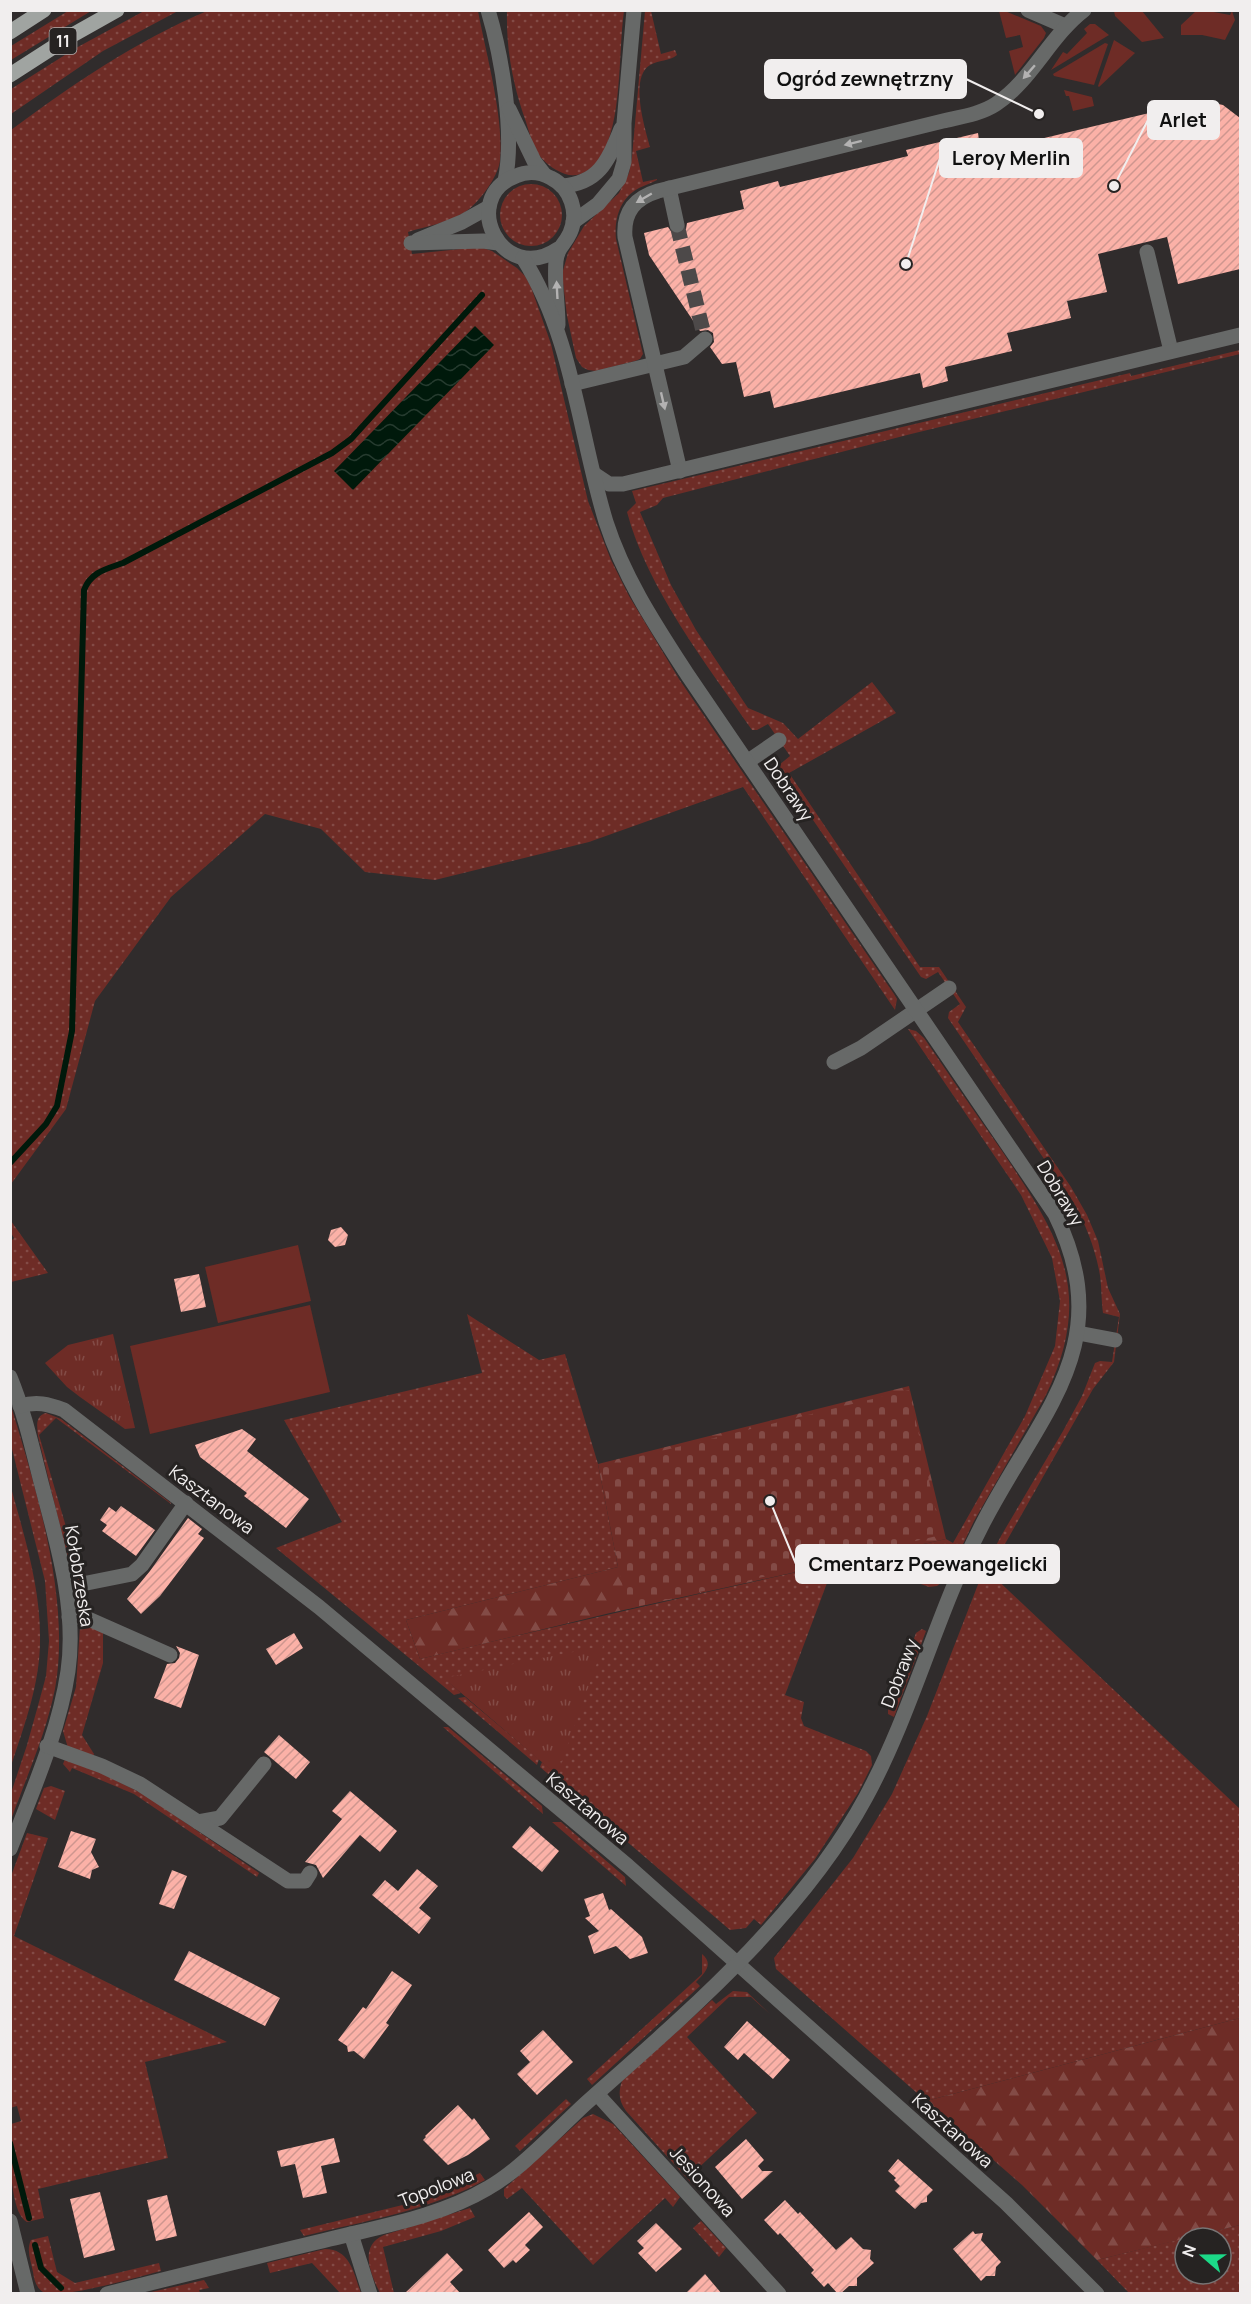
<svg xmlns="http://www.w3.org/2000/svg" width="1251" height="2304" font-family="Manrope,sans-serif">
	<style>
		.grass { fill: url(#grass-dots) }
		.forest { fill: url(#forest-firs) }
		.cemetery { fill: url(#cemetery-stones) }
		.park { fill: url(#park-tufts) }
		.garden { fill: #6e2c26 }
		.water { fill: url(#water-waves) }
		.lines { fill: none; stroke-linecap: round; stroke-linejoin: round }
		.stream { stroke: #00190b; stroke-width: 6 }
		.building { fill: url(#building-hatch) }
		.minor-tunnel { stroke: #4d4949; stroke-width: 15; stroke-dasharray: 15 8; stroke-linecap: butt }
		.minor { stroke: #676968; stroke-width: 15 }
		.major { stroke: #a0a4a1; stroke-width: 15 }
		.oneway { fill: #b3b2b2 }
		.labels { text-anchor: middle; dominant-baseline: central; stroke-width: 6; stroke-linejoin: round; paint-order: stroke }
		.shield { fill: #262322; stroke: #b4b1b1; stroke-width: 1.5 }
		.shield-label { font-size: 16px; font-weight: bold; fill: #f1eeee }
		.street-label { font-size: 18px; fill: #f1eeee; stroke: #262322 }
		.leader { fill: none; stroke: #f1eeee; stroke-width: 2 }
		.callout-dot { fill: #f1eeee; stroke: #262322; stroke-width: 2 }
		.callout { fill: #f1eeee; stroke: #f1eeee; stroke-width: 2 }
		.callout-label { font-size: 20px; text-anchor: middle; font-weight: bold; fill: #111 }
	</style>
	<defs>
		<pattern id="grass-dots" width="8" height="8" patternUnits="userSpaceOnUse" patternTransform="scale(1.5)"><rect width="8" height="8" fill="#6e2c26"/><path d="M2 2h.1M6 6h.1" fill="none" stroke="#834b46" stroke-width="1.8" stroke-linecap="round"/></pattern>
		<pattern id="forest-firs" width="22" height="20" patternUnits="userSpaceOnUse" patternTransform="scale(1.5)"><rect width="22" height="20" fill="#6e2c26"/><path d="M5 1l3.5 6h-7zM16 11l3.5 6h-7z" fill="#834b46"/></pattern>
		<pattern id="cemetery-stones" width="16" height="16" patternUnits="userSpaceOnUse" patternTransform="scale(1.5)"><rect width="16" height="16" fill="#6e2c26"/><path d="M2 7V4a2 2 0 0 1 4 0v3zM10 15v-3a2 2 0 0 1 4 0v3z" fill="#834b46"/></pattern>
		<pattern id="park-tufts" width="24" height="20" patternUnits="userSpaceOnUse" patternTransform="scale(1.5)"><rect width="24" height="20" fill="#6e2c26"/><path d="M3 7l-1-3M5 7V3M7 7l1-3M15 17l-1-3M17 17v-4M19 17l1-3" fill="none" stroke="#834b46"/></pattern>
		<pattern id="water-waves" width="16" height="10" patternUnits="userSpaceOnUse" patternTransform="scale(1.5)"><rect width="16" height="10" fill="#00190b"/><path d="M0 5q4-4 8 0t8 0" fill="none" stroke="#263b2f"/></pattern>
		<pattern id="building-hatch" width="6" height="6" patternUnits="userSpaceOnUse" patternTransform="scale(1.5)"><rect width="6" height="6" fill="#fbb1a7"/><path d="M-1 1l2-2M0 6l6-6M5 7l2-2" fill="none" stroke="#ce968f"/></pattern>
	</defs>
	<rect width="100%" height="100%" fill="#302c2c"/>
	<!-- grass -->
	<g class="grass">
		<polygon points="68,11 91,11 11,60 11,46"/>
		<polygon points="144,11 178,11 103,51 11,114 11,89 76,48"/>
		<path d="M207 11H478C486 54 504 117 500 160 499 176 478 204 465 212 448 223 427 226 408 232L412 254 480 247 492 251 517 268 525 276 531 287 551 344 588 501 611 560 629 596 679 679 894 994 897 999 895 1010 743 787 589 842 435 880 365 872 321 829 265 814 171 897 95 1001 66 1109 11 1184V130C73 84 136 41 207 11Z"/>
		<path d="M507 11H624C618 53 623 122 600 158 593 169 579 179 565 174 554 170 543 162 537 152 532 143 529 132 526 122 513 85 506 50 507 11Z"/>
		<path d="M645 11H651L661 54 675 50 677 55C670 61 658 60 650 65 629 78 645 128 650 147L636 151 643 182 657 179V180C652 183 645 185 639 188 620 198 614 219 616 239L643 354 640 359 635 361 596 371 588 370 582 367 576 358 567 316 562 274 568 253 584 226 619 193 629 173 632 157Z"/>
		<circle cx="531" cy="215" r="31"/>
		<path d="M1240 350V354L911 434 663 498 657 505 640 512 671 585 696 630 748 708 783 723 798 739 872 682 896 713 789 773 920 967H939L966 1007 958 1022 1071 1187 1087 1215 1098 1241 1108 1288 1120 1314 1114 1362 1093 1389 989 1572 1240 1809V2018L926 2101 776 1969 774 1958 853 1858 892 1794 927 1716 984 1569 1001 1536 1063 1431 1082 1396 1095 1363 1100 1361 1112 1362 1119 1317 1103 1313C1101 1299 1102 1284 1099 1270 1094 1245 1085 1224 1074 1203L948 1018 949 1012 960 1004 938 972 926 979 921 977 780 772 779 765 790 756 768 724 757 730H752C707 665 647 588 627 512L636 503 632 491 1130 373 1131 376Z"/>
		<path d="M908 1029 916 1031 924 1038C950 1076 976 1114 1002 1151 1060 1237 1095 1292 1046 1395L974 1521 947 1578 937 1586 929 1587 869 1565 854 1570 849 1582 830 1575 785 1695 804 1702 801 1718 804 1726 866 1751 871 1756 872 1765 858 1793 815 1859 761 1925 754 1919 746 1928 730 1930 540 1767 542 1762 558 1775 445 1679 461 1693 454 1695 276 1548 342 1522 284 1420 482 1373 467 1314 539 1360 565 1354 598 1464 618 1567 406 1620 420 1659C595 1616 771 1578 946 1539L953 1543 1025 1416 1055 1346 1060 1301 1052 1258 1021 1195Z"/>
		<polygon points="11,1221 48,1273 11,1282 11,1241 14,1238 11,1233"/>
		<path d="M11 1406C37 1491 71 1602 55 1689 46 1734 26 1778 11 1820V1793L27 1745 39 1702 46 1676 49 1641 45 1581 11 1445Z"/>
		<path d="M46 1413 61 1419 171 1503V1504L56 1418 39 1435 82 1581 76 1579 72 1575 38 1436C37 1426 35 1416 46 1413Z"/>
		<path d="M10 1484C24 1535 41 1588 40 1641 40 1684 24 1726 11 1766Z"/>
		<polygon points="84,1624 103,1633 103,1663 82,1735 94,1754 93,1757 68,1748 63,1731 76,1687 80,1626"/>
		<polygon points="922,1629 926,1631 894,1717 888,1714 888,1710 916,1633"/>
		<polygon points="465,1697 539,1759 537,1765 458,1698"/>
		<polygon points="443,1727 448,1727 542,1806 543,1814"/>
		<polygon points="65,1759 97,1771 145,1795 259,1873 257,1877 134,1794 72,1768 70,1772 63,1764"/>
		<polygon points="51,1786 65,1791 55,1820 36,1809 44,1788"/>
		<polygon points="552,1822 561,1822 625,1877 626,1886"/>
		<path d="M27 1833 48 1838 14 1936 227 2042 145 2062 168 2158 38 2189 44 2218 27 2222C8 2212 10 2144 11 2124L21 2121 17 2106 10 2108 11 1876Z"/>
		<path d="M702 1954C714 1964 705 1973 696 1982L700 1986 592 2085 587 2079 702 1974Z"/>
		<path d="M733 1991 747 1992 770 2014 751 1997H729L687 2037 757 2113 692 2174 702 2185 699 2187 693 2185 626 2111C619 2101 618 2093 622 2081L712 2000 716 2004Z"/>
		<polygon points="566,2099 571,2104 520,2151 515,2146"/>
		<polygon points="593,2114 613,2124 680,2197 673,2207 665,2198 593,2265 522,2188 507,2199 504,2196 504,2189 583,2118"/>
		<path d="M480 2173 485 2180C430 2210 365 2221 304 2236L300 2230 419 2201Z"/>
		<path d="M470 2208 475 2217 441 2231 383 2247 394 2293H380C371 2275 358 2246 384 2235Z"/>
		<polygon points="701,2221 726,2248 719,2257 693,2228"/>
		<polygon points="1240,2225 1240,2293 1129,2293 1097,2260 1185,2238 1185,2274 1221,2274 1221,2238 1186,2238"/>
		<path d="M48 2236 57 2272 75 2283 159 2263 161 2271C141 2276 57 2301 43 2292 36 2288 34 2279 33 2272 31 2261 26 2250 31 2240Z"/>
		<path d="M325 2249C351 2249 354 2275 361 2293H340L312 2263 270 2273 267 2263Z"/>
		<polygon points="204,2280 209,2288 199,2290 200,2293 147,2293"/>
	</g>
	<!-- forest -->
	<g class="forest">
		<polygon points="909,1386 946,1539 610,1613 420,1659 406,1620 618,1567 598,1464"/>
		<polygon points="1240,2018 1240,2225 1097,2260 1022,2185 926,2101"/>
	</g>
	<!-- cemetery -->
	<polygon class="cemetery" points="909,1390 941,1535 627,1609 600,1466"/>
	<!-- park -->
	<g class="park">
		<polygon points="113,1334 135,1428 125,1429 80,1397 67,1387 45,1363 68,1345"/>
		<polygon points="603,1646 557,1775 444,1678"/>
	</g>
	<!-- garden -->
	<g class="garden">
		<polygon points="999,11 1005,11 1041,26 1046,33 1044,38 1015,75 1009,51 1023,47 1020,35 1006,38"/>
		<polygon points="1114,11 1142,11 1164,38 1142,42 1115,16"/>
		<polygon points="1196,11 1208,11 1230,15 1232,11 1235,20 1225,40 1202,35 1181,35 1181,25"/>
		<polygon points="1090,24 1095,24 1109,35 1051,70 1063,52 1067,54 1087,33 1084,29"/>
		<polygon points="1114,40 1135,53 1099,87 1098,86"/>
		<polygon points="1105,43 1108,44 1094,85 1054,76 1053,74"/>
		<polygon points="1064,90 1092,97 1094,106 1073,111 1069,96 1066,96"/>
		<polygon points="298,1245 311,1301 218,1323 205,1267"/>
		<polygon points="310,1305 330,1392 150,1434 130,1346"/>
	</g>
	<!-- water -->
	<polygon class="water" points="475,326 494,345 353,490 334,471"/>
	<g class="lines">
		<!-- stream -->
		<g class="stream">
			<path d="M10 1163 46 1124 57 1106 72 1031 84 590C91 572 106 569 123 563L332 453 351 439 482 295"/>
			<polyline points="10,2143 29,2218"/>
			<polyline points="35,2245 41,2268 61,2288"/>
		</g>
	</g>
	<!-- building -->
	<g class="building">
		<polygon points="1209,102 1223,105 1240,118 1240,269 1178,284 1167,237 1098,254 1107,292 1067,301 1071,318 1007,333 1012,351 945,367 948,381 923,388 920,373 774,408 770,391 744,397 736,362 722,364 710,347 714,342 713,333 708,330 700,331 649,255 644,233 668,227 673,234 680,234 686,229 687,223 744,209 740,191 778,181 780,187 908,156 906,150 978,133 981,153 1187,104 1188,107"/>
		<polygon points="341,1227 348,1235 345,1245 335,1247 328,1240 331,1230"/>
		<polygon points="199,1274 206,1307 181,1312 174,1279"/>
		<polygon points="242,1429 256,1439 247,1451 309,1499 286,1528 244,1496 247,1493 200,1457 195,1445"/>
		<polygon points="121,1506 155,1530 136,1556 102,1531 107,1525 100,1520 109,1507 116,1512"/>
		<polygon points="188,1518 202,1529 198,1534 204,1538 160,1596 141,1614 127,1599 150,1571"/>
		<polygon points="294,1633 303,1648 276,1665 266,1649"/>
		<polygon points="176,1646 199,1655 181,1708 154,1698 167,1664 175,1663 179,1658 180,1653"/>
		<polygon points="279,1735 310,1762 296,1779 264,1752"/>
		<polygon points="350,1791 397,1831 380,1852 360,1835 323,1878 316,1865 305,1862 342,1819 332,1811"/>
		<polygon points="530,1826 559,1851 542,1872 512,1847"/>
		<polygon points="71,1831 96,1839 91,1852 99,1867 92,1870 90,1879 58,1867"/>
		<polygon points="417,1869 438,1886 419,1908 431,1918 419,1934 372,1895 385,1880 398,1891"/>
		<polygon points="172,1870 187,1876 174,1909 159,1904"/>
		<polygon points="603,1893 609,1910 611,1909 642,1937 648,1953 630,1959 616,1946 594,1954 588,1936 599,1931 585,1918 590,1916 584,1899"/>
		<polygon points="189,1951 280,1998 265,2026 174,1980"/>
		<polygon points="392,1971 412,1985 386,2023 389,2025 364,2059 354,2051 348,2052 347,2046 338,2040 363,2007 366,2009"/>
		<polygon points="747,2021 790,2060 773,2079 744,2053 738,2060 724,2047"/>
		<polygon points="543,2030 573,2062 537,2095 517,2074 530,2062 520,2051"/>
		<polygon points="458,2105 472,2120 474,2118 490,2139 468,2155 448,2165 423,2140 426,2137 425,2136"/>
		<polygon points="334,2138 340,2162 321,2166 327,2193 303,2198 295,2164 281,2167 277,2151"/>
		<polygon points="746,2139 764,2160 758,2166 762,2171 773,2171 742,2199 715,2167"/>
		<polygon points="898,2159 933,2190 927,2196 927,2202 921,2203 915,2209 895,2191 900,2186 894,2180 896,2178 888,2171"/>
		<polygon points="100,2192 115,2250 84,2258 70,2199"/>
		<polygon points="167,2195 177,2236 156,2241 147,2200"/>
		<polygon points="785,2200 798,2214 800,2212 836,2250 851,2237 863,2249 871,2250 870,2259 874,2263 857,2278 857,2286 849,2286 840,2294 838,2294 828,2283 824,2287 811,2273 814,2270 780,2233 778,2235 764,2220"/>
		<polygon points="529,2212 543,2227 525,2245 530,2250 516,2263 513,2260 504,2268 488,2250"/>
		<polygon points="656,2223 682,2249 656,2272 638,2253 644,2248 637,2241"/>
		<polygon points="973,2231 975,2234 983,2233 981,2240 1001,2262 996,2267 995,2276 986,2276 981,2281 953,2249"/>
		<polygon points="447,2253 463,2270 450,2282 461,2294 404,2294"/>
		<polygon points="705,2274 722,2294 685,2294"/>
	</g>
	<g class="lines">
		<!-- minor-tunnel -->
		<polyline class="minor-tunnel" points="677,225 705,339"/>
		<!-- minor -->
		<g class="minor">
			<path d="M488 10C502 57 515 134 505 181"/>
			<polyline points="1028,10 1065,26"/>
			<polyline points="509,109 534,161 544,174"/>
			<path d="M562 186C600 183 608 160 621 129"/>
			<polyline points="669,188 677,225"/>
			<polyline points="573,222 598,204 619,179 624,162 624,123 634,10"/>
			<polyline points="418,240 462,222 489,207"/>
			<polyline points="411,243 483,241 498,243"/>
			<path d="M558 249C502 287 458 198 516 176 527 171 540 172 551 178 571 188 579 213 570 233 564 246 558 246 556 261 554 282 558 305 558 325"/>
			<polyline points="1147,252 1171,351"/>
			<polyline points="572,384 684,357 705,339"/>
			<path d="M680 471 625 237C623 212 635 198 658 191L943 121C960 117 981 114 996 104 1032 80 1050 36 1084 10"/>
			<polyline points="594,474 609,484 623,484 1240,335"/>
			<polyline points="747,762 779,740"/>
			<polyline points="834,1062 861,1048 949,988"/>
			<polyline points="1078,1333 1115,1340"/>
			<path d="M10 1377C24 1411 32 1447 41 1482 57 1543 77 1608 68 1671 59 1732 32 1792 10 1849"/>
			<path d="M20 1406C37 1401 48 1404 64 1410L319 1607 628 1866 1006 2203 1097 2294"/>
			<polyline points="87,1583 132,1574 142,1565 186,1503"/>
			<polyline points="69,1617 84,1617 170,1655"/>
			<polyline points="47,1746 102,1766 140,1784 198,1822 220,1818 264,1764"/>
			<polyline points="198,1822 288,1881 305,1881 310,1873"/>
			<polyline points="597,2094 779,2294"/>
			<polyline points="10,2221 28,2294"/>
			<polyline points="351,2234 370,2294"/>
			<path d="M107 2294C181 2275 256 2257 330 2239 383 2226 441 2216 488 2188 520 2170 556 2131 584 2105 685 2015 802 1916 866 1797 913 1710 936 1614 981 1527 1038 1414 1120 1347 1055 1214L687 674C656 626 624 578 606 522 579 434 573 337 523 258"/>
		</g>
		<!-- major -->
		<g class="major">
			<polyline points="10,32 44,10"/>
			<polyline points="10,75 69,37 117,10"/>
		</g>
	</g>
	<!-- one-way arrows -->
	<defs><path id="oneway-solid" d="M-6-.8H1V-3.2L6.5 0L1 3.2V.8H-6Z" transform="scale(1.5)"/></defs>
	<g class="oneway">
		<use href="#oneway-solid" transform="translate(1029 72) rotate(131)"/>
		<use href="#oneway-solid" transform="translate(853 143) rotate(166)"/>
		<use href="#oneway-solid" transform="translate(644 198) rotate(150)"/>
		<use href="#oneway-solid" transform="translate(557 290) rotate(-93)"/>
		<use href="#oneway-solid" transform="translate(663 401) rotate(77)"/>
	</g>
	<g class="labels">
		<!-- shield labels -->
		<rect class="shield" x="49.5" y="28" width="27" height="26" rx="4.5"/>
		<g class="shield-label">
			<text x="63" y="41">11</text>
		</g>
		<!-- street labels -->
		<g class="street-label">
			<text transform="translate(789 789) rotate(56)">Dobrawy</text>
			<text transform="translate(1061 1193) rotate(59)">Dobrawy</text>
			<text transform="translate(212 1499) rotate(37)">Kasztanowa</text>
			<text transform="translate(80 1576) rotate(81)">Kołobrzeska</text>
			<text transform="translate(899 1673) rotate(-69)">Dobrawy</text>
			<text transform="translate(588 1808) rotate(40)">Kasztanowa</text>
			<text transform="translate(953 2130) rotate(42)">Kasztanowa</text>
			<text transform="translate(703 2181) rotate(48)">Jesionowa</text>
			<text transform="translate(436 2187) rotate(-21)">Topolowa</text>
		</g>
	</g>
	<!-- callouts -->
	<path class="leader" d="M1039 114L966 79M1114 186L1148 120M906 264L940 158M770 1501L796 1564"/>
	<g class="callout-dot">
		<circle cx="1039" cy="114" r="6"/>
		<circle cx="1114" cy="186" r="6"/>
		<circle cx="906" cy="264" r="6"/>
		<circle cx="770" cy="1501" r="6"/>
	</g>
	<g class="callout">
		<rect x="765" y="60" width="201" height="38" rx="6"/>
		<rect x="1148" y="101" width="71" height="38" rx="6"/>
		<rect x="940" y="139" width="142" height="38" rx="6"/>
		<rect x="796" y="1545" width="263" height="38" rx="6"/>
	</g>
	<g class="callout-label">
		<text x="865" y="86">Ogród zewnętrzny</text>
		<text x="1183" y="127">Arlet</text>
		<text x="1011" y="165">Leroy Merlin</text>
		<text x="928" y="1571">Cmentarz Poewangelicki</text>
	</g>
	<!-- border -->
	<rect width="1251" height="2304" fill="none" stroke="#f1eeee" stroke-width="24"/>
	<!-- north arrow -->
	<g transform="translate(1203 2256) rotate(290)"><circle r="28" fill="#262322" stroke="#777474" stroke-width="1.5"/>
	<path d="M0-4.5L10 22L0 15L-10 22Z" fill="#1cd988"/>
	<text y="-9" font-size="16" font-weight="bold" text-anchor="middle" fill="#f1eeee">N</text>
	</g>
</svg>
